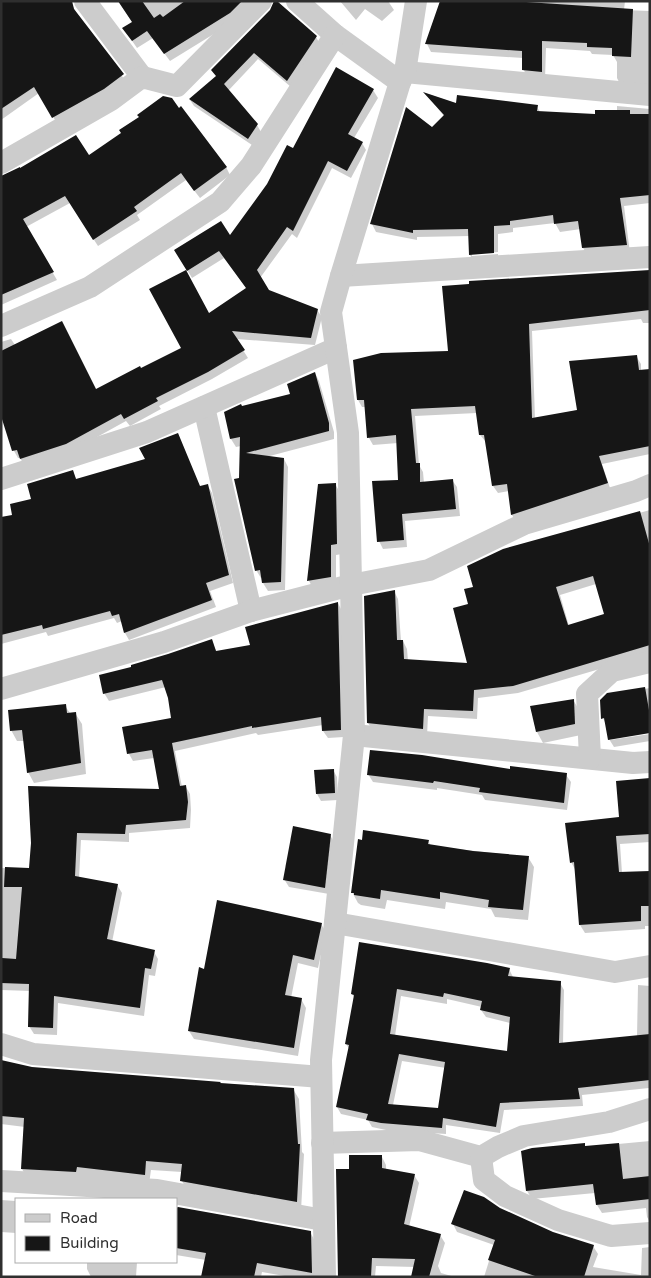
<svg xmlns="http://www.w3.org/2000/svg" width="651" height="1278" font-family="'Varela Round',sans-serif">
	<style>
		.shadow { fill: #0003; fill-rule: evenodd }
		.building { fill: #161616; fill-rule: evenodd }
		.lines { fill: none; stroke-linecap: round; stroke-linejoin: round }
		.street { stroke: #ccc; stroke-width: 22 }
	</style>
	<rect width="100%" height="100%" fill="#fff"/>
	<!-- shadow -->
	<g class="shadow">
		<polygon points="1,1 70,1 77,14 127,83 58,125 39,93 1,120"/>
		<polygon points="118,1 254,1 235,21 170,61 153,38 137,48 124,29 133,23"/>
		<polygon points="340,1 388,1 394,10 382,21 365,9 356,20"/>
		<polygon points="456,1 625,1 624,10 650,11 650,89 621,86 617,78 617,62 613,55 592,54 590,51 546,48 545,79 528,77 523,69 523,58 431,52 427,44 435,18"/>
		<polygon points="271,11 316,37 320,44 291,87 258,59 228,91 257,125 261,132 252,145 194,106 190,100 217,77"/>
		<polygon points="337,69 373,90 378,98 354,138 362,143 366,150 351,178 332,168 297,238 292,234 260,278 268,291 317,310 322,317 315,345 236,339 248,358 212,379 159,406 161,409 130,426 126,421 70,452 25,466 20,458 18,458 14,451 1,412 1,342 11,339 15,345 96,390 183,349 209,315 247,289 224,258 192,278 180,258 230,237 293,150"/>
		<polygon points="426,94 457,105 537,107 540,112 596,116 617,111 617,106 650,109 650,203 624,206 630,253 588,255 583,248 581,229 560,232 555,223 513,228 513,232 498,234 498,252 472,254 472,256 498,254 498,261 474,262 470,255 470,236 417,237 417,240 376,232 372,224 432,129 444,116"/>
		<polygon points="89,156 226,167 230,175 200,198 186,180 137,215 140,220 98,246 70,203 26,227 57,280 1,305 1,177"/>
		<polygon points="650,271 650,323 643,323 641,319 532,331 535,419 578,410 636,356 641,364 641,371 650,370 650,454 602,464 611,491 516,522 512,515 509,491 498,493 493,486 486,442 480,435 477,413 415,416 419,465 423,472 424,483 452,480 457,487 460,516 405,521 407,547 383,549 379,541 399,481 398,443 373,445 369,438 366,407 362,407 358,400 450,353"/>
		<polygon points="315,373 319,381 334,432 334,439 266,457 284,459 288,467 285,590 268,591 263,583 263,578 261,578 256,570 240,479 241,446 236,447 231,439 226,413 292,395"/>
		<polygon points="178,434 200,488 208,486 212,493 233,583 210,591 216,607 129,640 125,633 122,621 117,623 114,618 48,636 46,632 1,644 1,519 14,516 72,471 77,480 147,460"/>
		<polygon points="335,484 341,494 342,554 336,555 336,587 314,590 309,581"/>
		<path d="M650 510V658L644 656 518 693 478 698 477 719 428 716 427 736 373 731 368 723 394 591 398 599 401 641H403L407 649 408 661 469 664 470 605 475 587 504 550ZM596 584 606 615 569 626 560 595Z"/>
		<polygon points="338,603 342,611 344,737 328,738 323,731 323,725 258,735 256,733 175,751 182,787 186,787 190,794 191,810 190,828 129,833 129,842 81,840 79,878 117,885 122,893 112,942 154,952 158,959 155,976 149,975 144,1016 58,1003 57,1035 34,1034 29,1026 30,991 1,990 1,868 30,869 32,843 161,790 154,758 133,761 129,754 124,728 173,719 166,687 109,701 104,693 133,668 211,641 217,652 252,646"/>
		<polygon points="650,688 650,732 610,738 610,740 650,734 650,741 614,747 609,739 607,726 603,718 602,700 608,695"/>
		<polygon points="573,700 580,711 581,735 543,743 537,732 532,707"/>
		<polygon points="65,706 70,713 75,713 82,724 86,774 34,783 28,772 25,741 17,741 11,730"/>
		<polygon points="333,770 337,777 338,800 321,801 317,794"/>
		<polygon points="511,770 566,775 571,782 567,810 485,800 482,795 437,788 437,790 373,782 368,774"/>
		<polygon points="650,779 650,842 620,844 622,873 650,872 650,926 645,926 645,929 585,933 580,925 576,871 571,862 620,818"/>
		<polygon points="330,835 334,842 329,894 289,887 284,879"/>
		<polygon points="428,841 431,846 528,857 534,867 528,920 495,917 491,909 446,902 445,909 387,900 385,909 361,905 358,903 352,892"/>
		<polygon points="321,924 326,932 318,968 298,963 291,998 301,999 306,1008 298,1056 194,1039 189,1031 205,970"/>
		<path d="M509 969 513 977 560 983 564 990 563 1044 637 1036 638 985 650 986V1092L649 1088 582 1095 583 1106 504 1110 500 1133 446 1125V1134L386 1130 372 1127 368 1120 341 1114 337 1107 350 1050 346 1044 354 997 352 994ZM401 996 447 1004V999L482 1007 481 1010 486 1017 510 1023 508 1053 395 1036ZM402 1061 446 1068 439 1109 393 1105Z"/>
		<polygon points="1,1061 32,1068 293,1089 299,1099 302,1152 304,1154 301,1211 187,1190 182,1181 182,1172 151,1170 149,1184 27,1178 22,1169 25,1127 1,1124"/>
		<polygon points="650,1141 650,1222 647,1217 646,1208 602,1213 597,1205 595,1193 532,1199 527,1191 584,1144 586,1147"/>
		<polygon points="382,1157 386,1165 386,1170 414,1175 419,1183 409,1227 440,1235 445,1243 438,1266 441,1273 455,1277 412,1277 415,1267 376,1266 375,1277 339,1277 350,1170"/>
		<polygon points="1,1200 16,1201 16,1233 1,1232"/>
		<polygon points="176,1209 310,1232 315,1241 316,1277 290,1277 262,1272 261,1277 202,1277 206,1260 176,1255"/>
		<polygon points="499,1209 552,1233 593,1246 598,1254 593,1267 641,1275 642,1248 650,1247 650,1277 484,1277 494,1245 457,1232 453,1224"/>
		<polygon points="87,1262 137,1262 136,1277 91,1277 87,1269"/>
	</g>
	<!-- building -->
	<g class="building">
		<polygon points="1,1 72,1 74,9 124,74 104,89 52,118 34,87 1,109"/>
		<polygon points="118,1 142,1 154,18 160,14 163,17 185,1 242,1 230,13 164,54 147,31 132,41 122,28 132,22"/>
		<polygon points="274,1 277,1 317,36 287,81 254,53 224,84 258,124 248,139 189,99 216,76 211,70 270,10"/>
		<polygon points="440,1 511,1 633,9 631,57 612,56 612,48 587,47 587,43 542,41 542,72 522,70 522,51 425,44"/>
		<polygon points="336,67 374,89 348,134 363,142 347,171 328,161 293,231 287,227 257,270 269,290 318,309 311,338 232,331 245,350 208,372 156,398 158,401 124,419 121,414 66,444 20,459 17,450 12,451 1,416 1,351 62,321 96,389 140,366 141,368 181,348 149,289 186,270 209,313 246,288 219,251 187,271 174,250 221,221 230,235 267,184 287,145 293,148"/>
		<polygon points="423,92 456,103 457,95 538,105 537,111 595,114 595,110 630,110 630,114 650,114 650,195 620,198 627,245 582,248 578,221 554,224 553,215 510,221 510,225 494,226 494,253 469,255 468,229 413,230 413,233 370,224 406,107 432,127 444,115"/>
		<polygon points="163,96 172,98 179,108 181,106 227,167 194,191 181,173 134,207 137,211 93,240 65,196 23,219 54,272 1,295 1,176 20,167 20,168 76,135 89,155 121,133 119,130 139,117 137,115"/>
		<polygon points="650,270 650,310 529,324 532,418 577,410 569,361 637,355 639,370 650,369 650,446 599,456 608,483 511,515 507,484 492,486 484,435 479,435 475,406 411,409 416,463 420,463 420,482 453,479 456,509 402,514 404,540 377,542 372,481 398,480 396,435 367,438 364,400 357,400 353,360 381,353 448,351 442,286 469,284 469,281"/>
		<polygon points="315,372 329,423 329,431 246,453 284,458 281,582 262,583 260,570 255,571 234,479 239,478 240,437 230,439 224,412 241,404 242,406 290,394 287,384"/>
		<polygon points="178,433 200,486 208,484 229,575 206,583 212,600 124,633 119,614 112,616 110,611 43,629 42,625 1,635 1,517 12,515 10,504 31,499 27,484 73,470 76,479 145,459 139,448"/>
		<polygon points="336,483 337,544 331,545 331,577 307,581 318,484"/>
		<path d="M640 511 650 547V645L513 686 474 690 473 711 424 709 423 729 367 723 364 596 395 590 397 640H403L404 659 467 663 453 608 468 604 464 589 473 587 467 566 503 549ZM593 576 604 614 568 625 556 587Z"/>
		<polygon points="338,602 341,730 322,731 321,717 252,728 252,726 172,743 180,786 186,785 188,802 186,820 126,825 125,834 77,833 75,876 118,884 107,939 155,950 151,969 145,968 140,1008 54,996 53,1028 28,1027 29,984 1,983 2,958 16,959 22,887 4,887 5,867 29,868 31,843 28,786 159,789 152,750 127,754 122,727 171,718 168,698 162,680 103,694 99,675 131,667 131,665 168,654 212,639 216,651 250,645 245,627"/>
		<polygon points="645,687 650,716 650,733 608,740 604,718 601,719 600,700 607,693"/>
		<polygon points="574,699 575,724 536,732 530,706"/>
		<polygon points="66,704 67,713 76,712 81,763 27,773 22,730 10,731 8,710"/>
		<polygon points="370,750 422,755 510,769 510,766 567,773 564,803 479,792 480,788 434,781 433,783 367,775"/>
		<polygon points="334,769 335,793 316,794 314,770"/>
		<polygon points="650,778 650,834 616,836 619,872 650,871 650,906 641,906 641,921 579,925 574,862 570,863 565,823 619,817 616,781"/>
		<polygon points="293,826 331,834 325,888 283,880"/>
		<polygon points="363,830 429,840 428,844 473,851 529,856 523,910 488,907 489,900 440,892 440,899 381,890 380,899 354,895 354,893 351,893 358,839 362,840"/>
		<polygon points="217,900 322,923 314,960 293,955 285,995 302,998 294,1048 188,1031 199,967 204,969"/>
		<path d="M359 942 487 963 510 968 508 976 561 981 559 1043 650 1034V1080L578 1088 580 1099 500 1103 496 1127 443 1118 442 1128 381 1123 366 1120 368 1114 336 1107 349 1045 345 1044 354 995 351 994ZM397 989 443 997 444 993 482 1001 480 1010 510 1017 507 1051 390 1034ZM399 1054 445 1062 438 1108 388 1104Z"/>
		<polygon points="1,1060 32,1067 221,1082 220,1083 294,1088 298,1144 300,1144 297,1202 180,1181 182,1164 146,1161 145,1175 77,1167 76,1172 21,1169 24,1118 1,1116"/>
		<polygon points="585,1143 585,1146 619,1143 623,1179 650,1176 650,1199 596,1205 593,1184 526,1191 521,1151 532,1148"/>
		<polygon points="349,1155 382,1155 382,1168 415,1174 404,1224 441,1234 429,1277 411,1277 415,1259 372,1258 371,1277 338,1277 336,1169 349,1169"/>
		<polygon points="464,1190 484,1197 500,1208 553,1232 594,1245 584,1277 538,1277 488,1260 495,1240 451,1224"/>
		<polygon points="178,1207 311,1231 312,1273 257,1263 254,1277 201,1277 206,1253 176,1248 176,1208"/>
	</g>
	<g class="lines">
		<!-- street -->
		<g class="street">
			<polyline points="85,1 142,77"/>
			<polyline points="297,1 335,35 400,82"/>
			<polyline points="405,72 650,95"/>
			<polyline points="1,163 111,100 142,77 177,86 261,1"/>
			<polyline points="341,276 650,257"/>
			<polyline points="1,326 90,287 220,202 251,166 335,35"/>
			<polyline points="204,407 251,611"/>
			<polyline points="1,479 147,432 336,348"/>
			<polyline points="1,689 164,642 251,611 351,585 429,570 524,524 636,491 650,485"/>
			<polyline points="354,735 633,763 650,762"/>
			<polyline points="590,758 587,694 612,671 650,662"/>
			<polyline points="335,923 615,972 650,966"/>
			<polyline points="1,1044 33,1054 321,1077"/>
			<polyline points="322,1143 419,1140 481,1157 498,1147 524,1136 609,1122 650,1109"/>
			<polyline points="481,1157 484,1180 505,1196 558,1220 611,1236 650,1233"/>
			<polyline points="1,1181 157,1190 323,1220"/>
			<polyline points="325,1277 321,1060 354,735 348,433 331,312 341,276 400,82 405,72 416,1"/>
		</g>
	</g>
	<!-- border -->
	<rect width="651" height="1278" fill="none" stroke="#2f2f2f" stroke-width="5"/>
	<!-- legend -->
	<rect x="15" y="1198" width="162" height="65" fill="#ffffff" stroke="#acacac"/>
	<rect x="25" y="1214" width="25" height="8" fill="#cccccc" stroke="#acacac"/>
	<text x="60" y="1223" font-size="15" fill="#2f2f2f">Road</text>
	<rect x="25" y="1236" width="25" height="15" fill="#161616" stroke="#acacac"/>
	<text x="60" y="1248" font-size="15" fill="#2f2f2f">Building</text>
</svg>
